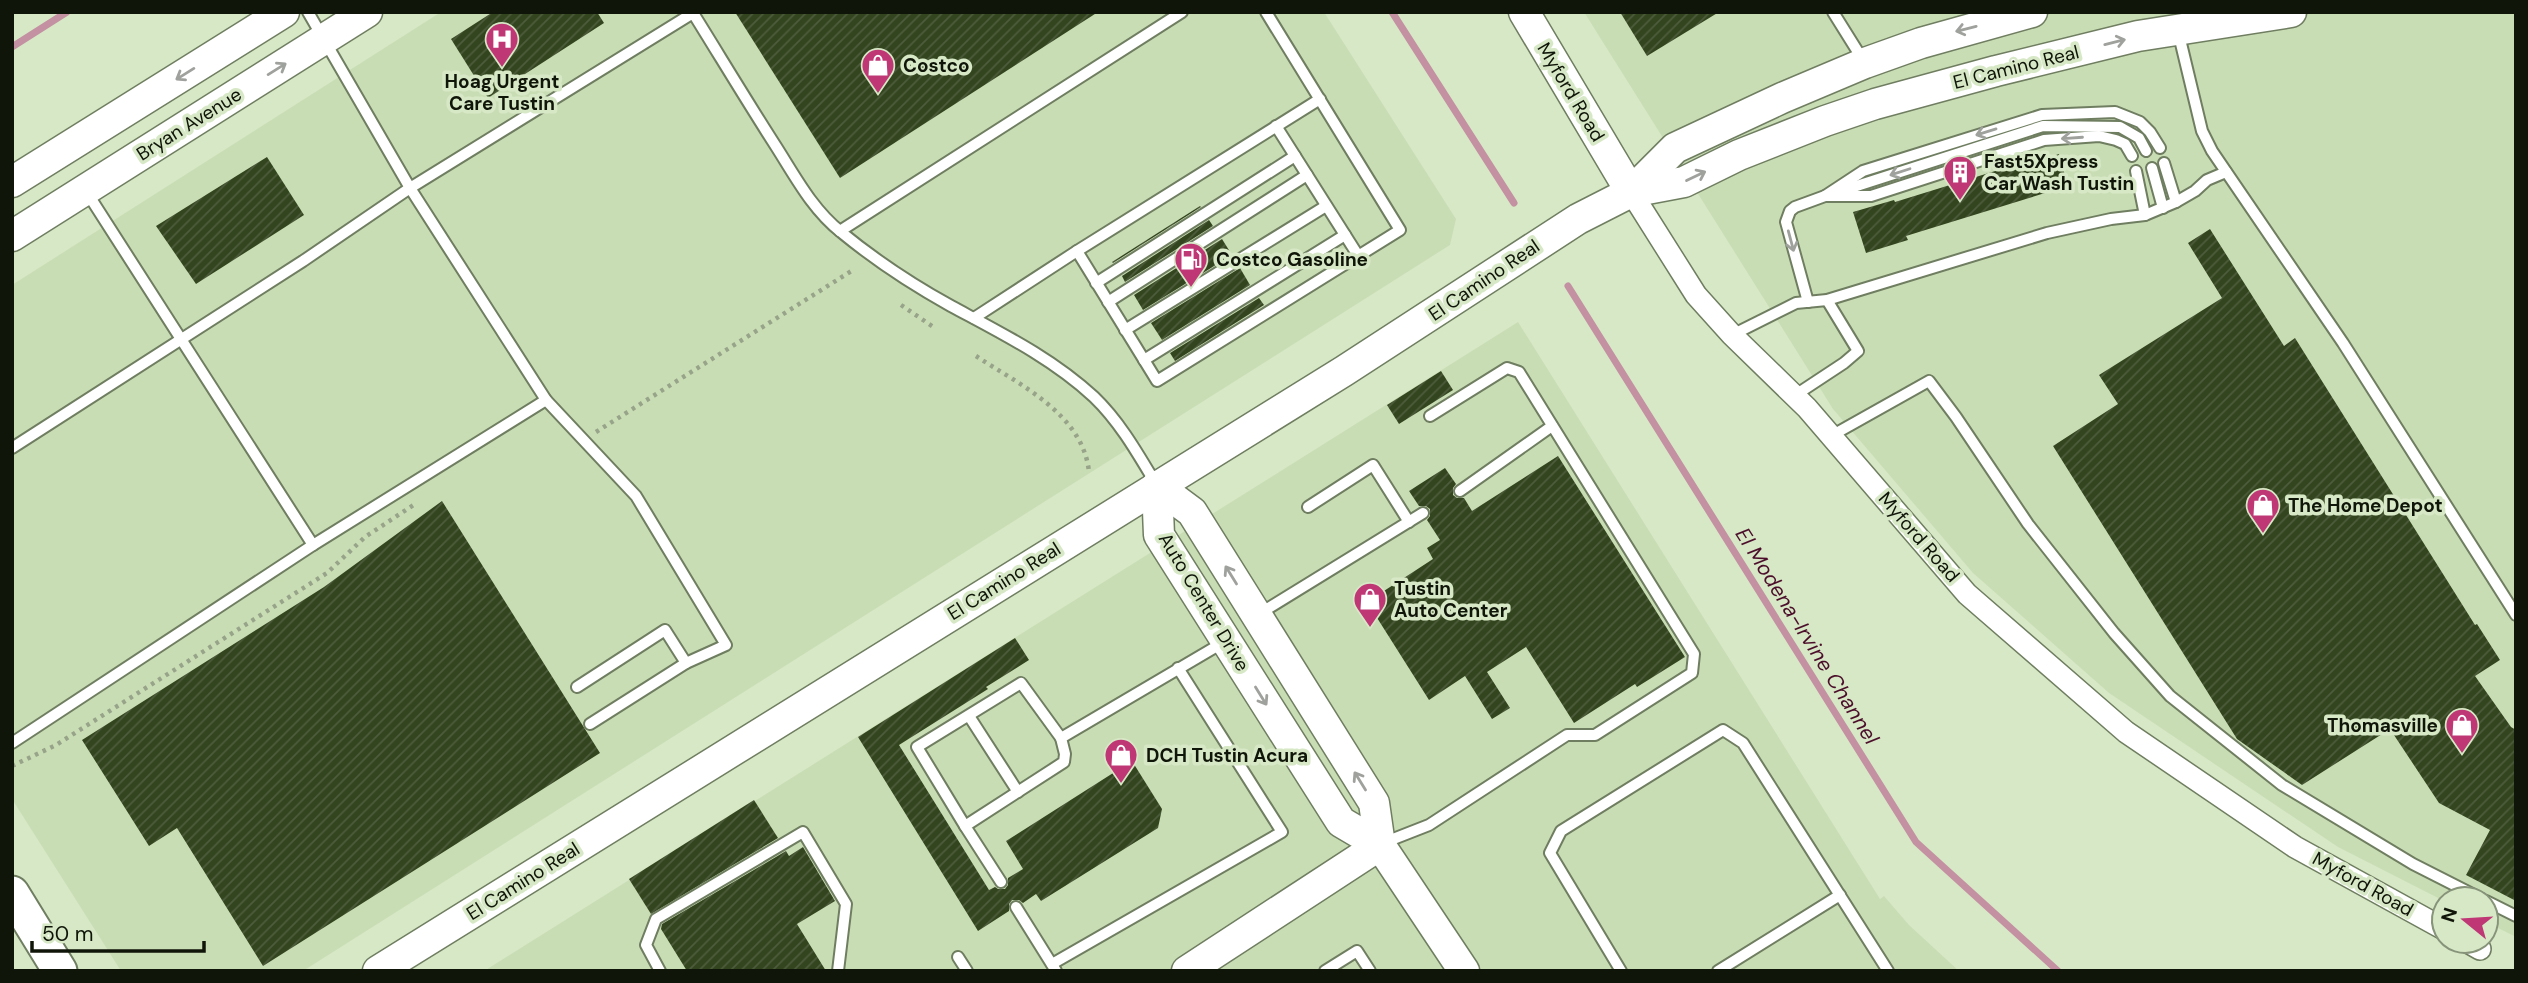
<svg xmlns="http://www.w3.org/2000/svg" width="2528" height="983" font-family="'DM Sans',sans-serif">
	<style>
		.built { fill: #c9ddb5 }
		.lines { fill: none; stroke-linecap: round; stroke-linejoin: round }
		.stream { stroke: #c391a1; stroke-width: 7 }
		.building { fill: url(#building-hatch) }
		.lane-casing { stroke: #6f7e60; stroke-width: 14 }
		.street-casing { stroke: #6f7e60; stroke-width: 24 }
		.secondary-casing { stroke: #6f7e60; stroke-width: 33 }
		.primary-casing { stroke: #6f7e60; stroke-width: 37 }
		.path { stroke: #97a489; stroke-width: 4.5; stroke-dasharray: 3.5 5; stroke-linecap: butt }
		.lane { stroke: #fff; stroke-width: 10 }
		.street { stroke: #fff; stroke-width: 21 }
		.secondary { stroke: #fff; stroke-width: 30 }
		.primary { stroke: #fff; stroke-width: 33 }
		.oneway { stroke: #9fa19d }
		.labels { text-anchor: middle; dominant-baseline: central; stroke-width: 7; stroke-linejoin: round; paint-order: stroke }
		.poi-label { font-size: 19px; font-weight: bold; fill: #101509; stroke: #d7e8c6; text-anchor: start }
		.street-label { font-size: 19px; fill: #101509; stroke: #d7e8c6 }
		.water-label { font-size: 21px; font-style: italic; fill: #4c0f2b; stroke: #d7e8c6 }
	</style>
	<defs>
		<pattern id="building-hatch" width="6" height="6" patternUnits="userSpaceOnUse" patternTransform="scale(1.75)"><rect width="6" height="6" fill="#33451e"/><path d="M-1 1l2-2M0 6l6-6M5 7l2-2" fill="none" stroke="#4d5c3c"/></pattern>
	</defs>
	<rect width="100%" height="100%" fill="#d7e8c6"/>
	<!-- built -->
	<g class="built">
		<polygon points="441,12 1324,12 1456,219 1450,245 303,971 121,971 12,799 12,285"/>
		<polygon points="1584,12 2516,12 2516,937 2486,922 2486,899 2444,899 2444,901 2338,847 2109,693 1973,573 1833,409"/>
		<polygon points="1518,322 1880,899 1884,896 1909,925 1959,971 484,971"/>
	</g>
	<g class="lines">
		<!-- stream -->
		<g class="stream">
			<polyline points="1392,12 1514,203"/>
			<polyline points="12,47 67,12"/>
			<polyline points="1568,286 1916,842 2058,971"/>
		</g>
	</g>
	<!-- building -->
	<g class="building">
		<polygon points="493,12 597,12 604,23 488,98 451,39"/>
		<polygon points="735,12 1098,12 840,178"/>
		<polygon points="1620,12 1719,12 1647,56"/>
		<polygon points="2059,154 2068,186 1906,236 1908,240 1866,253 1853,212 1894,200 1895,202 2037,158 2038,161"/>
		<polygon points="267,157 304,215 196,284 156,226"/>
		<polygon points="1200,206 1201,207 1113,263 1112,262"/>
		<polygon points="1209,220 1213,226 1125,282 1122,276"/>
		<polygon points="2210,229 2284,346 2295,338 2475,625 2477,624 2500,660 2475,676 2511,727 2516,730 2516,901 2466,875 2490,830 2439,803 2390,729 2302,785 2237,739 2053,446 2118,404 2099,375 2222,298 2188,243"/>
		<polygon points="1222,239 1232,255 1143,310 1134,295"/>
		<polygon points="1240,268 1250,285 1162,340 1151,323"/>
		<polygon points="1259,298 1264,305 1175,361 1170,353"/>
		<polygon points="1441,371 1453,390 1399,424 1387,405"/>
		<polygon points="1558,456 1685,657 1637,687 1635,684 1574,723 1526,647 1487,672 1510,708 1492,719 1465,676 1429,700 1367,602 1433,559 1427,548 1440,540 1427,520 1430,516 1430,509 1426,506 1419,506 1409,491 1445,468 1456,484 1453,488 1453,495 1457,498 1464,498 1472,511"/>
		<polygon points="442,501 600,753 263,966 177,828 149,846 82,740 324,587"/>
		<polygon points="1015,638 1029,660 986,687 988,689 899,745 989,890 995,887 998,889 1005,889 1008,885 1008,878 1023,869 1006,841 1132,761 1162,809 1158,828 1041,901 1036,894 1023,903 1019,900 1012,900 1009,904 1009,911 978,931 858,737"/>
		<polygon points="754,800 778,838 651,914 629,879"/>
		<polygon points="803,847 835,901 797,924 826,971 687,971 661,929 662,924 786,851 789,856"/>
	</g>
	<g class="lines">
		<defs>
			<g id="lane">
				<polyline points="308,12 410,188 546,400 636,496 726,645 686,663 665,630 577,687"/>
				<polyline points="1833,12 1863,60"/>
				<polyline points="2178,31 2202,131 2212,151 2343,343 2516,615"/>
				<polyline points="1276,126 1359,257"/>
				<polyline points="2164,163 2176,202"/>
				<polyline points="2152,168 2163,208"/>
				<polyline points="2136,171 2145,215"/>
				<polyline points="86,191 313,545"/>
				<polyline points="1838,192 2043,126 2120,127 2139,138 2146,151"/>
				<polyline points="1825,196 1863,171 2042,115 2115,112 2140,122 2150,132 2160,148"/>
				<polyline points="840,231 1182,12"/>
				<polyline points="1077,251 1157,381 1400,230 1266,12"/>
				<polyline points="1096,283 1295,156"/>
				<polyline points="1108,302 1307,175"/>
				<polyline points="1808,302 1786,222 1790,211 1795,207 1825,196 1871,196 2044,140 2099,136 2116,140 2125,144 2132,156"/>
				<polyline points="974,318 1077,251 1320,99"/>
				<polyline points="1125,330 1326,206"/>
				<polyline points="1732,335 1796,303 1827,300 2047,233 2111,219 2145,215 2176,202 2195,191 2207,180 2226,172"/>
				<polyline points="1144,360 1345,235"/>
				<polyline points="1794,396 1844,363 1858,351 1827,300"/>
				<polyline points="1831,436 1929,381 1956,417 2028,524 2114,633 2170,696 2282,785 2413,864 2482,899"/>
				<path d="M12 448 303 261 410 188 693 13C721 58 748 103 777 148 796 178 813 210 841 232 875 260 913 285 951 306 1001 333 1052 358 1094 397 1120 422 1138 454 1156 484"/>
				<polyline points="1460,491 1552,426"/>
				<polyline points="1308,507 1373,465 1409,522"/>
				<polyline points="1259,614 1423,513"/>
				<polyline points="969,716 1018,792"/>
				<polyline points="590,724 686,663"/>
				<polyline points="12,743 313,545 546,400"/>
				<polyline points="965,826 917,747 1021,683 1061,738"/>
				<polyline points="1383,843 1429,825 1567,735 1595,735 1692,673 1694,654 1519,372 1507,368 1430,416"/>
				<polyline points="1001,882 965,826 1064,762 1065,754 1061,738 1224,642"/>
				<polyline points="2486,901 2516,916"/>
				<polyline points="1016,907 1056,971"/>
				<polyline points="958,957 967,971"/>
				<polyline points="1052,964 1282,832 1178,668"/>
				<polyline points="660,971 646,945 656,919 803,832 846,904 838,971"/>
				<polyline points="1325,971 1357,951 1370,971"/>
				<polyline points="1621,971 1550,853 1561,831 1723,730 1743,743 1888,971"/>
				<polyline points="1718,971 1840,895"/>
			</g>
			<g id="street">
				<polyline points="1631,192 1696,295 1732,335 1807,408 1967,594 2126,732 2295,847 2444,929"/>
				<polyline points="2466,941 2480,949"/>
			</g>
			<g id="secondary">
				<polyline points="1524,12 1631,192"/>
				<polyline points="12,182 284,12"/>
				<polyline points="1631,192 1675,148 1782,98 1865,63 1921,43 2032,12"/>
				<polyline points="12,236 367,12"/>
				<polyline points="1157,486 1192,512 1374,803 1380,845 1464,971"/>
				<polyline points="1157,486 1159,535 1341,822 1380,845"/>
				<polyline points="378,971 1344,371 1578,219 1631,192 1684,182 1739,155 1825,121 1875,104 1996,71 2138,36 2291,12"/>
				<polyline points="1187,971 1380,845"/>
			</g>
			<polyline id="primary" points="12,893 60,971"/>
		</defs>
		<!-- lane casing -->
		<use href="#lane" class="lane-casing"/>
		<!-- street casing -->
		<use href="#street" class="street-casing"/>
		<!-- secondary casing -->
		<use href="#secondary" class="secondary-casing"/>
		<!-- primary casing -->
		<use href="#primary" class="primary-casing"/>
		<!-- path -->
		<g class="path">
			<polyline points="901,305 935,328"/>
			<path d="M976 356C1020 385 1083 414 1089 472"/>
			<polyline points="596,432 853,270"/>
			<polyline points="12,766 56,745 327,573 365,537 415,504"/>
		</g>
		<!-- lane -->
		<use href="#lane" class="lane"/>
		<!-- street -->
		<use href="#street" class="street"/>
		<!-- secondary -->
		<use href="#secondary" class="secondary"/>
		<!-- primary -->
		<use href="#primary" class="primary"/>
	</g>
	<!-- one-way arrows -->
	<defs><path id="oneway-shaft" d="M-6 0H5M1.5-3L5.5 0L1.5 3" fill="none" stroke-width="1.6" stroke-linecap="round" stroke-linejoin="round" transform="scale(1.75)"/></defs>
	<g class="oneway">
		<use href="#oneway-shaft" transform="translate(1966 29) rotate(166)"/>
		<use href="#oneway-shaft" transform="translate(2115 42) rotate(-14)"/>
		<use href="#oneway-shaft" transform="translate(277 69) rotate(-32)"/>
		<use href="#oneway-shaft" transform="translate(185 74) rotate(148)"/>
		<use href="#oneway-shaft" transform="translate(1986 132) rotate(163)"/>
		<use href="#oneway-shaft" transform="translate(2072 138) rotate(176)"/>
		<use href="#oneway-shaft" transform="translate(1900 172) rotate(162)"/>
		<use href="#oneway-shaft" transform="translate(1696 176) rotate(-26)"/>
		<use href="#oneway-shaft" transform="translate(1791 241) rotate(75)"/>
		<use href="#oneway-shaft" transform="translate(1231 575) rotate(-122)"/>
		<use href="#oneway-shaft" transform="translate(1261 696) rotate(58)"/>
		<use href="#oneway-shaft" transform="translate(1360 781) rotate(-122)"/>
	</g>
	<!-- icons -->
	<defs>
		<symbol id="hospital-pin" viewBox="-11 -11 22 30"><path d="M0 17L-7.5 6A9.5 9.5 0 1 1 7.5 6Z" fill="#bf3775" stroke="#d7e8c6"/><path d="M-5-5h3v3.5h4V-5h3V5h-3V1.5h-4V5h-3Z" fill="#fff"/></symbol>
		<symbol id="shop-pin" viewBox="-11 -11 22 30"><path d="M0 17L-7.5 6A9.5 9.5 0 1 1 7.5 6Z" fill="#bf3775" stroke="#d7e8c6"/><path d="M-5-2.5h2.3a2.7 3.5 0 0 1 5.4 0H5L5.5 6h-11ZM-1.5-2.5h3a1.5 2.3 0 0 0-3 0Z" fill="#fff"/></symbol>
		<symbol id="building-pin" viewBox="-11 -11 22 30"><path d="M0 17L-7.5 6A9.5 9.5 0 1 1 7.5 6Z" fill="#bf3775" stroke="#d7e8c6"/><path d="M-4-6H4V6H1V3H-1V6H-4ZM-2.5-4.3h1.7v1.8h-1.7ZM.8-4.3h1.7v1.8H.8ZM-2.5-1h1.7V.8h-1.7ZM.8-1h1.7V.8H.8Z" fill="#fff"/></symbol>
		<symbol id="fuel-pin" viewBox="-11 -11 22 30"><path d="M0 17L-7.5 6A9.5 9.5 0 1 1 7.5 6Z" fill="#bf3775" stroke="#d7e8c6"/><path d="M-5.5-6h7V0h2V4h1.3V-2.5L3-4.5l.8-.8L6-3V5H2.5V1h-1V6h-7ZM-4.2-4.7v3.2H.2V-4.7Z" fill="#fff"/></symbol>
	</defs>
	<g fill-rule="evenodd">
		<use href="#hospital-pin" x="483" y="20" width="38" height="52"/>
		<use href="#shop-pin" x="859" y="46" width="38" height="52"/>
		<use href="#building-pin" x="1941" y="153" width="38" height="52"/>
		<use href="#fuel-pin" x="1172" y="240" width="38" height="52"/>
		<use href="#shop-pin" x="2244" y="486" width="38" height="52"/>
		<use href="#shop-pin" x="1351" y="580" width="38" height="52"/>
		<use href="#shop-pin" x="2443" y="706" width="38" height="52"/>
		<use href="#shop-pin" x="1102" y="736" width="38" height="52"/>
	</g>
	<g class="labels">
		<!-- poi labels -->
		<g class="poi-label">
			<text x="903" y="65">Costco</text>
			<text x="502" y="81" text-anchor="middle">Hoag Urgent<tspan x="502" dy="22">Care Tustin</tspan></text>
			<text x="1984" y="161">Fast5Xpress<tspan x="1984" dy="22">Car Wash Tustin</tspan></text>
			<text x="1216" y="259">Costco Gasoline</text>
			<text x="2288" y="505">The Home Depot</text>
			<text x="1394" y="588">Tustin<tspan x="1394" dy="22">Auto Center</tspan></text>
			<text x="2438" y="725" text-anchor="end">Thomasville</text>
			<text x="1146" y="755">DCH Tustin Acura</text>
		</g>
		<!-- street labels -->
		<g class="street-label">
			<text transform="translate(2016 67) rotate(-14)">El Camino Real</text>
			<text transform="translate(1571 92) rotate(59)">Myford Road</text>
			<text transform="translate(189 124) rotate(-32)">Bryan Avenue</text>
			<text transform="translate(1484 280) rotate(-34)">El Camino Real</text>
			<text transform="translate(1919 537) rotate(49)">Myford Road</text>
			<text transform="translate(1004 581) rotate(-32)">El Camino Real</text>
			<text transform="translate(1204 602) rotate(59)">Auto Center Drive</text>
			<text transform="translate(523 881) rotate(-32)">El Camino Real</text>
			<text transform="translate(2363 884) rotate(29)">Myford Road</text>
		</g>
		<!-- water labels -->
		<g class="water-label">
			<text transform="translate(1807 636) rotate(58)">El Modena-Irvine Channel</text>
		</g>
	</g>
	<!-- border -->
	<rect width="2528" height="983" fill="none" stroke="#101509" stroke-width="28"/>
	<!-- north arrow -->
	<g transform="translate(2465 920) rotate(288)"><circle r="33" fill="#d7e8c6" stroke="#87947a" stroke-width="2"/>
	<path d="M0-5L12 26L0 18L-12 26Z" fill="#bf3775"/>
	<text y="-10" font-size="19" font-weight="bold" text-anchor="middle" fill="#101509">N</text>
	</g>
	<!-- scale -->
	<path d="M32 941v10h172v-10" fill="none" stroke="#101509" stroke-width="3.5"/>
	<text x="42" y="941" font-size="21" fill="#101509" stroke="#d7e8c6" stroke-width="5" paint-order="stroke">50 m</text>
</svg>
